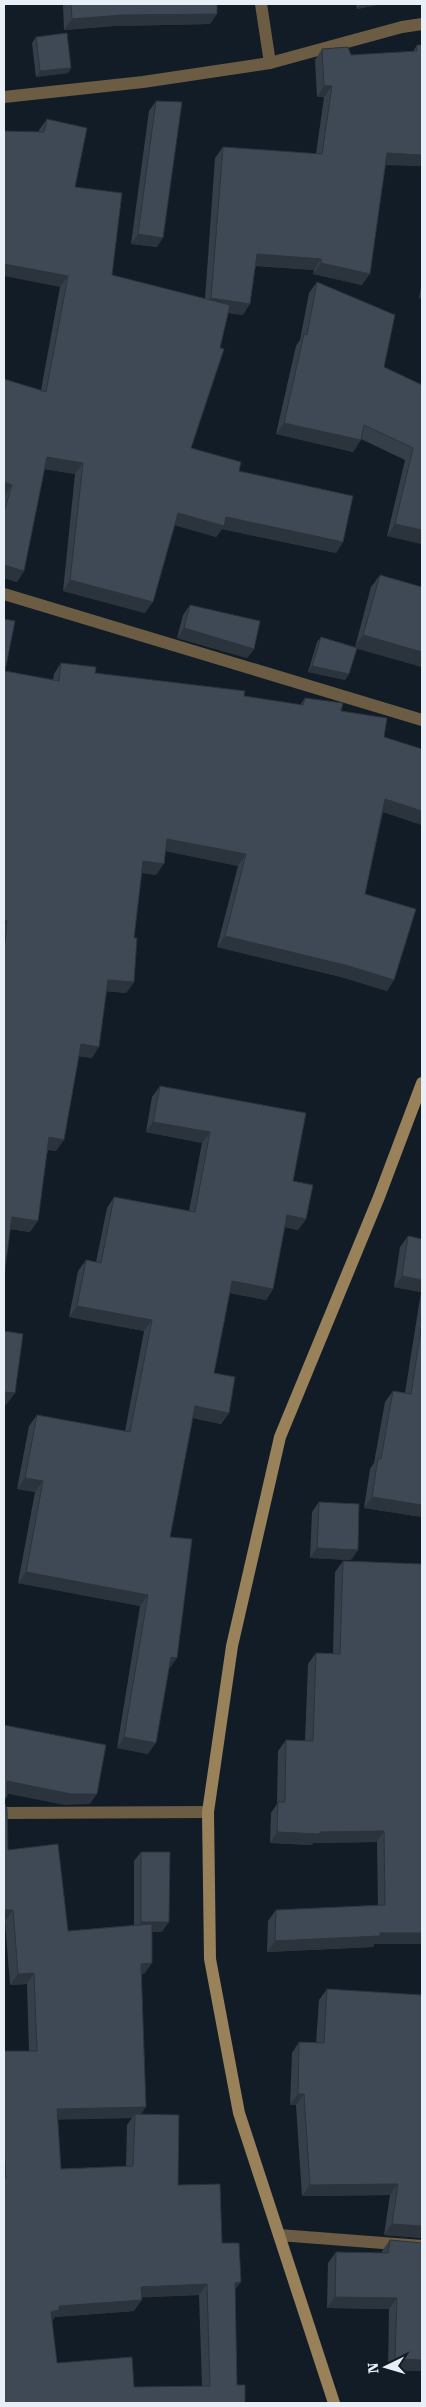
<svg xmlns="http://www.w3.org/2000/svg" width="426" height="2407" font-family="'Roboto Serif',serif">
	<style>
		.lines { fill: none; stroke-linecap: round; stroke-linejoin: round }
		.street { stroke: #6b5c43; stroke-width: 12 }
		.secondary { stroke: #998159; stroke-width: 12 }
		.wall { fill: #353f49; fill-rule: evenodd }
		.shaded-wall { fill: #2b333c }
		.building { fill: #3e4955; stroke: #2b333c; fill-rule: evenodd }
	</style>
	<rect width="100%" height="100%" fill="#121c26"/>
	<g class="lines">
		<!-- street -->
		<g class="street">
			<polyline points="261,4 270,63"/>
			<polyline points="4,97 143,82 270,63 402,27 422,24"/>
			<polyline points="4,594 422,720"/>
			<polyline points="4,1813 208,1812"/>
			<polyline points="279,2235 422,2246"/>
		</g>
		<!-- secondary -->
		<polyline class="secondary" points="334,2403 239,2113 210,1959 208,1812 232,1646 280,1437 379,1197 422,1083"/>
	</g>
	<!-- wall -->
	<g class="wall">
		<polygon points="63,4 217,4 210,24 114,26 64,30"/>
		<polygon points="356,4 382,4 357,9"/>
		<polygon points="36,37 71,68 68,73 36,77 32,43"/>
		<polygon points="417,45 422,166 386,165 362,285 313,274 314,270 256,266 243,315 228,313 191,448 239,471 343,542 336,553 222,529 216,537 175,525 145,613 63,591 75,474 44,469 24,571 17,582 4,578 4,379 41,390 60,287 39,132 39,130 47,119 112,275 205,299 215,158 223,147 316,154 324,97 317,97 315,60 322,49 351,55 413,52"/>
		<polygon points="156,101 157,247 131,244 149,111"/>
		<polygon points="317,282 384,367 422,385 422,544 387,536 405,460 361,439 353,452 276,434 296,346 300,340 309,293"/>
		<polygon points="422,282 422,299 419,298"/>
		<polygon points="380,575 422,667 357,648 349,674 345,680 308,672 317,642 321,637 355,647 371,587"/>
		<polygon points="190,605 254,649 247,658 177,638 183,615"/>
		<polygon points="4,619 5,671 53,680 54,674 61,663 95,673 300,705 305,698 341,711 384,737 422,825 383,812 365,894 394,980 387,991 341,977 217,947 238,866 166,851 156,875 142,873 134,938 134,982 126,993 107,991 92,1058 79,1056 56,1151 48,1150 30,1232 10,1229 4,1276"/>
		<polygon points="160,1086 293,1181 306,1219 298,1230 285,1227 273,1289 266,1300 230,1293 214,1373 229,1413 221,1424 193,1418 170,1537 169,1669 148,1754 117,1748 140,1606 18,1583 35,1492 17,1489 29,1426 37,1415 125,1431 144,1331 69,1317 78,1271 86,1260 96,1262 107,1208 114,1197 189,1211 202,1143 146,1132 152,1097"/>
		<polygon points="408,1236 422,1239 422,1517 364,1508 370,1469 374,1463 385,1402 393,1391 405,1393 421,1292 394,1287 400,1247"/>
		<polygon points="319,1502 351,1560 310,1558 312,1512"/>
		<polygon points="343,1561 422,1564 422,1944 374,1944 373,1947 267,1952 268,1921 276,1910 378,1905 377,1842 313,1843 312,1845 270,1843 271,1813 277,1804 278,1751 286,1740 305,1741 308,1664 316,1653 333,1653 335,1572"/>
		<path d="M8 1850 68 1931 134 1925V1861L141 1852 162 1932H152V1963L144 1974H142L141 2114 178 2185 222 2243 235 2291 237 2385 4 2403V2051H29L27 1984 10 1985 5 1921ZM132 2118 127 2125 126 2166 61 2169 58 2119ZM199 2295 202 2386 134 2387 57 2363 52 2321 55 2317 134 2311 142 2297Z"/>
		<polygon points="327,1989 422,1995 422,2238 384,2235 390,2195 302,2196 296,2105 290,2105 292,2053 299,2042 316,2043 319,2000"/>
		<polygon points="390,2240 422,2371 388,2370 389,2309 327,2308 328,2263 336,2252 382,2253 382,2251"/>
	</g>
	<!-- shaded-wall -->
	<g class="shaded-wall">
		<polygon points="361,4 382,4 357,9"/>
		<polygon points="217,14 210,24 114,26 64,30 72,19 122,15"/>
		<polygon points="71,68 68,73 36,77 40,71"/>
		<polygon points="324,86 332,86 324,97 317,97"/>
		<polygon points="387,153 422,155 422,166 380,164"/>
		<polygon points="138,234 163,238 157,247 131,244"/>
		<polygon points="257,254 321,259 314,270 250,265"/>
		<polygon points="321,263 370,274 362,285 313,274"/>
		<polygon points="4,264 68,276 60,287 4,276"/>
		<polygon points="422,293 422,299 419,298"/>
		<polygon points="211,298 250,304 243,315 204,309"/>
		<polygon points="284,423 361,440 353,452 276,434"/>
		<polygon points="47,457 83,463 75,474 39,468"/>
		<polygon points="4,482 12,485 4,496"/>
		<polygon points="178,513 226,517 343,542 336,553 222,529 216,537 170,524"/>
		<polygon points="395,524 422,530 422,544 387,536"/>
		<polygon points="4,565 24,571 17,582 4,578"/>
		<polygon points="70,580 153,602 145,613 63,591"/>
		<polygon points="184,628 254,649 247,658 177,638"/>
		<polygon points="363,635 422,652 422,667 354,648"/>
		<polygon points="312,666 349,674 345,680 308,672"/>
		<polygon points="385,799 422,811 422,825 378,810"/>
		<polygon points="167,839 246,854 238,866 160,850"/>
		<polygon points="143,861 164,864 156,875 135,872"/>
		<polygon points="4,920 7,921 4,926"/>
		<polygon points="225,936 349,966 394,980 387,991 341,977 217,947"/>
		<polygon points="108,980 134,982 126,993 100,991"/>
		<polygon points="81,1044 99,1047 92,1058 73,1056"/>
		<polygon points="153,1122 210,1132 202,1143 146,1132"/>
		<polygon points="49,1137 64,1140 56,1151 42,1148"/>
		<polygon points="287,1215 306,1219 298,1230 279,1226"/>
		<polygon points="12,1217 38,1221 30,1232 4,1228"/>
		<polygon points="402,1276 422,1280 422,1290 421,1292 394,1287"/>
		<polygon points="232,1281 273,1289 266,1300 224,1292"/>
		<polygon points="77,1306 152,1320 144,1331 69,1317"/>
		<polygon points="4,1392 15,1393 6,1405 4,1405"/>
		<polygon points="195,1406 229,1413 221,1424 187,1417"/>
		<polygon points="25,1478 43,1481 35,1492 17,1489"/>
		<polygon points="372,1497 422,1505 422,1517 364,1508"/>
		<polygon points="317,1548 358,1550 351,1560 310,1558"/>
		<polygon points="26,1572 148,1595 140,1606 18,1583"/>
		<polygon points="171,1657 177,1658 169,1669"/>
		<polygon points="124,1737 156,1743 148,1754 117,1748"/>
		<polygon points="7,1781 97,1794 90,1804 64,1805 4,1793"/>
		<polygon points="384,1831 377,1842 313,1843 312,1845 270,1843 277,1832"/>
		<polygon points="4,1910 13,1910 5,1921 4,1921"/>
		<polygon points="141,1922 169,1922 162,1932 134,1932"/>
		<polygon points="380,1933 422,1933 422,1944 374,1944 373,1947 267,1952 275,1941"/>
		<polygon points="152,1963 144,1974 134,1975 141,1964"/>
		<polygon points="34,1973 27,1984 10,1985 18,1974"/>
		<polygon points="298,2094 304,2094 296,2105 290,2105"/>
		<polygon points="146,2107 139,2117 135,2114 132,2118 50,2120 57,2109"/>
		<polygon points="398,2184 390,2195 302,2196 310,2185"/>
		<polygon points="392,2224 422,2226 422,2238 384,2235"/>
		<polygon points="241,2282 233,2293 235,2283"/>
		<polygon points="207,2284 199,2295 133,2298 141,2287"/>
		<polygon points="335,2297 397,2298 389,2309 327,2308"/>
		<polygon points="142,2300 134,2311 55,2317 52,2321 51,2312 59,2306"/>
		<polygon points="395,2359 422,2360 422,2371 388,2370"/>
	</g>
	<!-- building -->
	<g class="building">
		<polygon points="71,4 217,4 217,14 122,15 72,19"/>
		<polygon points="67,33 71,68 40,71 36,37"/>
		<polygon points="417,45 422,45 422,155 387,153 370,274 321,263 321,259 257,254 250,304 211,298 223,147 322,154 332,86 324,86 322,49 348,47 351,55 417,51"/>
		<polygon points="156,101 182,102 163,238 138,234"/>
		<polygon points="47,119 87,128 75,187 122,193 112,275 230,305 220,348 224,349 191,448 241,462 239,471 353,496 343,542 226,517 224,526 178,513 153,602 70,580 83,463 47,457 24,571 4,565 4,512 12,485 4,482 4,379 46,392 68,276 4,264 4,131 44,132"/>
		<polygon points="317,282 395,315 384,367 422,385 422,530 395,524 413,448 364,425 361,440 284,423 304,334 307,335"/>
		<polygon points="380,575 422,587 422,652 363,635"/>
		<polygon points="190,605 260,621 254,649 184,628"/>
		<polygon points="4,619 15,621 5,671 59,681 61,663 96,667 95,673 245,691 244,696 303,705 305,698 343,703 341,711 387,718 384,737 422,749 422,811 385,799 365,894 416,909 394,980 349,966 225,936 246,854 167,839 164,864 143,861 134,938 137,938 134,982 108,980 99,1047 81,1044 64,1140 49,1137 38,1221 12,1217 4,1276 4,952 7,921 4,920"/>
		<polygon points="321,637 357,648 349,674 312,666"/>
		<polygon points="160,1086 306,1113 293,1181 313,1185 306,1219 287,1215 273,1289 232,1281 214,1373 235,1377 229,1413 195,1406 170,1537 192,1539 177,1658 171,1657 156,1743 124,1737 148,1595 26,1572 43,1481 25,1478 37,1415 130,1432 152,1320 77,1306 86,1260 101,1263 114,1197 195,1212 210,1132 153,1122"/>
		<polygon points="408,1236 422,1239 422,1280 402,1276"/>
		<polygon points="422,1323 422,1505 372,1497 378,1458 381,1459 393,1391 411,1394"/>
		<polygon points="4,1331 23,1334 15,1393 4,1392"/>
		<polygon points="319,1502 359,1504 358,1550 317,1548"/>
		<polygon points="343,1561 422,1564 422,1933 380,1933 380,1936 275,1941 276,1910 385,1905 384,1831 320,1832 320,1834 277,1832 278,1802 285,1802 286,1740 313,1741 316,1653 340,1654"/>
		<polygon points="4,1725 106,1745 97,1794 71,1794 7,1781 7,1796 4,1801"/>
		<path d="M4 1802 7 1809 8 1850 58 1844 68 1931 152 1924V1963L141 1964 146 2107 57 2109 61 2169 133 2166 135 2114 179 2115 178 2185 220 2184 222 2243H239L241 2282 235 2283 237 2385H245V2403H4V2178H6L4 2145V2051H37L34 1973 18 1974 13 1910H4ZM207 2284 210 2386 134 2387 132 2357 57 2363 51 2312 59 2310V2306L142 2300 141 2287Z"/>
		<polygon points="141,1852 170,1852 169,1922 141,1922"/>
		<polygon points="327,1989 422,1995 422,2226 392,2224 398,2184 310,2185 304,2094 298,2094 299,2042 324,2043"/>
		<polygon points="390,2240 422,2243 422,2360 395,2359 397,2298 335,2297 336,2252 388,2253"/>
	</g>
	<!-- border -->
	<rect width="426" height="2407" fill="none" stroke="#e9eff7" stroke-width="10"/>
	<!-- north arrow -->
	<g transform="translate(386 2367) rotate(265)" stroke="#121c26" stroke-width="4" paint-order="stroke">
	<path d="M0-4L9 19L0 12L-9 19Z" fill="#e9eff7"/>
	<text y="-8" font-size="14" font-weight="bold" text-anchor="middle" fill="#e9eff7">N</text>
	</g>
</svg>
